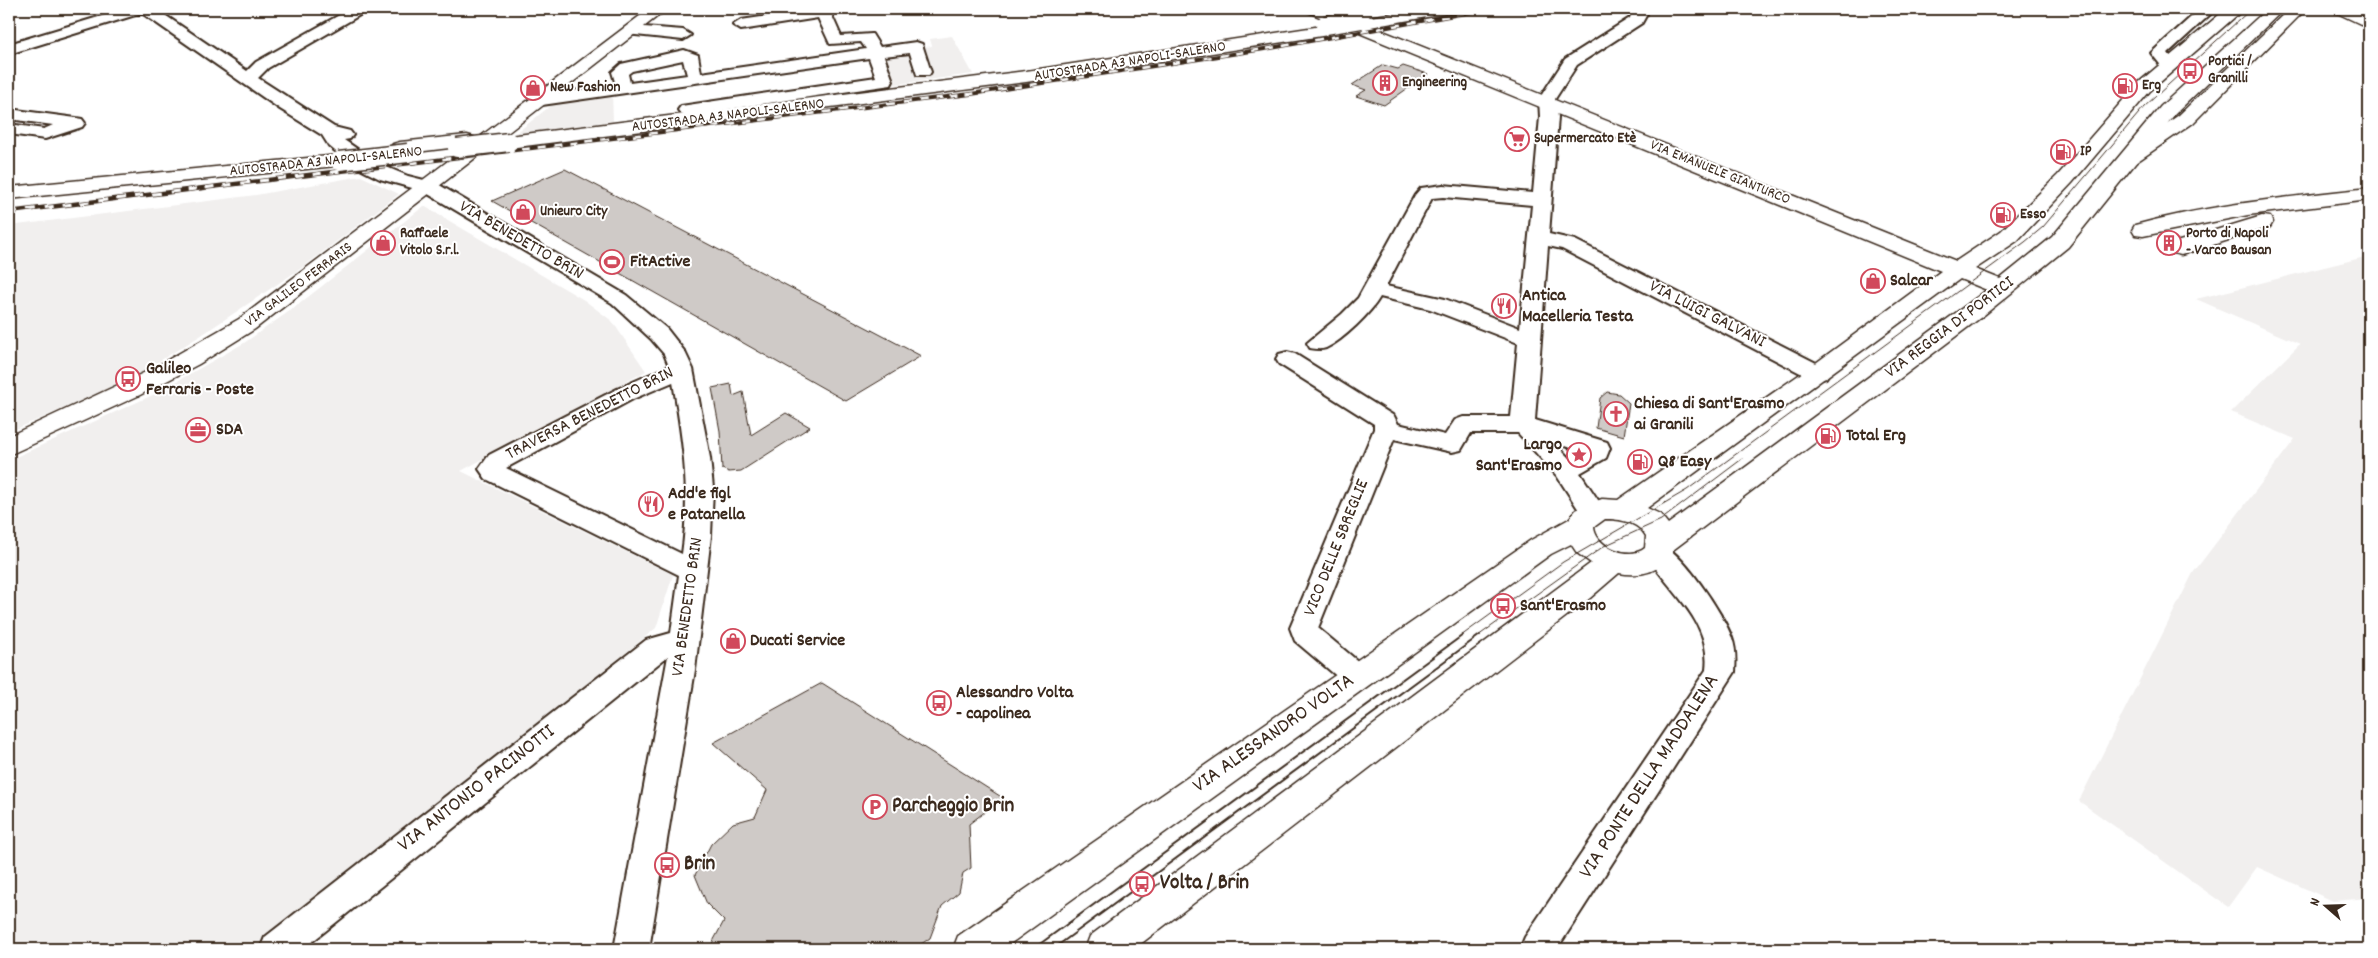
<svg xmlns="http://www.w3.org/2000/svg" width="2378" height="958" font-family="Dekko,sans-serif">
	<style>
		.built { fill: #f1efee }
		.building { fill: #cfcac7; stroke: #3b2a1e }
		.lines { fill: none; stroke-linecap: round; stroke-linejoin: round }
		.minor-casing { stroke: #3b2a1e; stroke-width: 4 }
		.major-casing { stroke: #3b2a1e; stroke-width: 3 }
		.highway-casing { stroke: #3b2a1e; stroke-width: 3 }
		.minor { fill: #fff; fill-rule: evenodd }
		.major { fill: #fff; fill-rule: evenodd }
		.highway { fill: #fff; fill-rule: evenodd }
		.tram-far1 { stroke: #3b2a1e; stroke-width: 1 }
		.tram { stroke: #3b2a1e; stroke-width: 2 }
		.rail-far1-casing { stroke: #3b2a1e; stroke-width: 4 }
		.rail-casing { stroke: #3b2a1e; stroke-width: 4.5 }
		.rail-far1 { stroke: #fff; stroke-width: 2.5; stroke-dasharray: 8; stroke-linecap: butt }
		.rail { stroke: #fff; stroke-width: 3; stroke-dasharray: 9; stroke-linecap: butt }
		.highway-bridge-casing { stroke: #3b2a1e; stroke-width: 21; stroke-linecap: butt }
		.highway-bridge { stroke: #fff; stroke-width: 18 }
		.labels { text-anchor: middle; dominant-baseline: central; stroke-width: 4; stroke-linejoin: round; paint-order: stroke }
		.far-street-label { font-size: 15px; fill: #3b2a1e; stroke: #fff }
		.far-poi-label { font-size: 15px; font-weight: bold; fill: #3b2a1e; stroke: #fff; text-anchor: start }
		.street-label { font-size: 18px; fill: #3b2a1e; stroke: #fff }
		.poi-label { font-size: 18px; font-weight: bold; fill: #3b2a1e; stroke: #fff; text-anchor: start }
		.near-street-label { font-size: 21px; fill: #3b2a1e; stroke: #fff }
		.near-poi-label { font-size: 21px; font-weight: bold; fill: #3b2a1e; stroke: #fff; text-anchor: start }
	</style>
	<rect width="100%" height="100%" fill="#fff"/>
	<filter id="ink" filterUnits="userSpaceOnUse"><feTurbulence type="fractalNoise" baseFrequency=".02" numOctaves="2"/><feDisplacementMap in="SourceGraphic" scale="10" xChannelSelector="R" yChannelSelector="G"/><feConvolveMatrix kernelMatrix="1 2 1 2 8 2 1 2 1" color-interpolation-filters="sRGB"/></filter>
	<g filter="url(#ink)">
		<!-- built -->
		<g class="built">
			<polygon points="952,36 973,74 882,86 878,54 932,46 930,39"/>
			<polygon points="612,92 613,121 515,134 558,100"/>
			<polygon points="361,176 399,194 303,267 200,336 127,381 9,432 9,226 256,195"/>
			<polygon points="424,206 584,300 612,321 646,371 461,471 673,575 656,628 262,949 9,949 9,460 153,395 244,343 294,308"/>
			<polygon points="2369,256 2369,898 2333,901 2257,867 2228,907 2079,801 2193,573 2295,439 2231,412 2300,344 2196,299"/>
		</g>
		<!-- building -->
		<g class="building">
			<polygon points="1383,65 1398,69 1403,66 1428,74 1384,105 1356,96 1366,90 1352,85"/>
			<polygon points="565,169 921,356 846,401 492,201"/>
			<polygon points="731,384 733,396 743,392 751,435 786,413 810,427 741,471 729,472 722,469 720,431 712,388"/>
			<polygon points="1607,392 1619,394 1629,403 1624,436 1596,428 1600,398"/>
			<polygon points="822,683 1003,798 969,824 971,868 963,873 959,892 942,906 930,938 914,949 709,949 724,921 707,904 695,875 711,844 733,823 755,817 767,790 713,743"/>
		</g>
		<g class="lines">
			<defs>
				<g id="minor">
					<path d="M125 9H156L247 71 256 62 350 9H367L365 12 268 68 258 78 334 127 350 131 353 135 350 139 344 140 379 164 408 176 436 183 626 295 667 329 685 352 693 369 710 458 713 488 711 536 695 670 649 949H614L668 656 303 949H260L265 937 646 640 671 633 679 575 486 479 479 469 489 455 617 389 669 366 664 354 651 339 612 303 423 191 380 179 352 165 329 146 322 135 280 109 142 13 9 54V44ZM673 382C683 442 691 492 682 554L506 468 633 399Z"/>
					<path d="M815 9H829L841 36 872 34 880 47 916 42 922 44 931 72 929 75H917L910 53 884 56 893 81 891 85 687 115 681 114 678 110 681 106 876 77 869 58 542 105 536 104 534 100 536 96 542 95 616 85 612 72 621 64 684 50 698 55 701 73 866 49 861 42 830 44 818 18 741 30 733 25 741 20ZM683 60 687 75 630 83 628 74 632 71Z"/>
					<path d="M1626 9C1634 9 1641 7 1647 14L1642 23 1577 65 1555 99 1558 117 1549 234 1575 240 1826 368 1829 373 1826 378 1818 380 1810 378 1562 249 1548 246 1535 420 1607 442 1610 448 1606 458 1580 473 1606 512 1602 518 1593 521 1584 518 1557 476 1518 433H1471L1461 450 1452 452 1394 439 1318 628 1366 668 1371 676 1366 684 1356 687 1346 684 1295 641 1290 628 1374 429V424L1279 364 1276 359 1279 354 1287 352 1295 354 1394 416 1398 424 1445 435 1455 420 1463 417H1511L1518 343 1430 309 1380 297C1371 313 1343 340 1326 348 1320 350 1316 349 1310 348L1307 343 1342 314 1358 298 1415 195 1421 188 1443 185 1533 193 1540 117 1539 99 1565 59 1630 18 1631 15ZM1443 197 1532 205 1520 328 1445 299 1386 286 1432 198ZM1554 443 1581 451 1569 458Z"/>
					<polygon points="2200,9 2216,9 2168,53 2177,65 2175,68 2163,68 2151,53"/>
					<polygon points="631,26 683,30 691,35 683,40 626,34 623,31"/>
					<polygon points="9,109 76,118 82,119 85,123 82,127 45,139 9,134 9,124 44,129 53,125 9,119"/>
					<path d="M1658 543C1681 549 1724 615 1732 638 1736 649 1736 660 1735 672L1557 949H1520L1525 937 1706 670C1712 619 1668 592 1645 552L1649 545Z"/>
				</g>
				<g id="major">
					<polygon points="649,9 667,9 255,329 199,364 140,395 9,455 9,436 152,369 239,319"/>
					<path d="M1306 9H1328L1956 261 2001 231 2058 175 2138 83 2226 9H2244L2150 91 2072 183 2017 241 1975 269 2000 279 2052 237 2161 106 2267 9H2284L2175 114 2068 247 1984 315 1673 550C1664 572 1640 577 1619 573L1590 598 1134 949H1085L1090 936 1591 563 1577 553 1571 544 1551 554 1003 949H953L958 936 1531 540 1569 519 1576 510 1588 504 1602 499 1618 500 1809 368 1941 271 1308 12ZM1960 279 1987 290 1668 524 1660 514 1647 508ZM1605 519C1620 519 1638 522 1646 536L1645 548C1630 561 1595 547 1594 527Z"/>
					<path d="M2369 188V200L2248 215 2143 236 2135 235 2132 230 2135 225C2211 204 2291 197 2369 188Z"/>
					<polygon points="2262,216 2270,217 2273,222 2270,227 2181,255 2173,253 2170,248 2173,243"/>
				</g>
				<g id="highway">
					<polygon points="1417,9 1452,9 1450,12 1444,14 1370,27 1364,26 1362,22 1364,18 1370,17"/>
					<polygon points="2289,9 2306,9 2193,123 2135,163 2128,165 2121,163 2118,159 2121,155 2179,115"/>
					<polygon points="2333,9 2353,9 2369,17 2369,28 2335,12"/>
					<polygon points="1335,24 1341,25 1343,29 1341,33 1026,82 509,148 502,146 499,142 502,138 509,136 1026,71"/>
					<polygon points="467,135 474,137 477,141 474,145 400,154 393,152 390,148 393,144 400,142"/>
					<polygon points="339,155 346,157 349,161 346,165 9,199 9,187"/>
				</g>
			</defs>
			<!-- minor casing -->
			<use href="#minor" class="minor-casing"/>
			<!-- major casing -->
			<use href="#major" class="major-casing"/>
			<!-- highway casing -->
			<use href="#highway" class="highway-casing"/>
			<!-- minor -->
			<use href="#minor" class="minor"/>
			<!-- major -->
			<use href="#major" class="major"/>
			<!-- highway -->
			<use href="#highway" class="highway"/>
			<!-- tram-far1 -->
			<g class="tram-far1">
				<polyline points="1461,636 1563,562 1687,490 2025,242 2043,227 2144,107 2251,9"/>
				<polyline points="1478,636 1604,546 1661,520 1742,459"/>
			</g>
			<!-- tram -->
			<g class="tram">
				<polyline points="1033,949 1463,635"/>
				<polyline points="1053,949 1480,635"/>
			</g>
			<defs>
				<polyline id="rail-far1" points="363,169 971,94 1271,48 1488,9"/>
				<polyline id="rail" points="9,212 373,167"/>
			</defs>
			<!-- rail-far1 casing -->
			<use href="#rail-far1" class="rail-far1-casing"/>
			<!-- rail casing -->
			<use href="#rail" class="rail-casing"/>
			<!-- rail-far1 -->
			<use href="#rail-far1" class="rail-far1"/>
			<!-- rail -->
			<use href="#rail" class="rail"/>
			<defs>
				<g id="highway-bridge">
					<polyline points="1325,25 1361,19"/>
					<polyline points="457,148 509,142"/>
					<polyline points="339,161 408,153"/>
				</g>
			</defs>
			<!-- highway-bridge casing -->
			<use href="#highway-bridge" class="highway-bridge-casing"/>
			<!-- highway-bridge -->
			<use href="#highway-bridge" class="highway-bridge"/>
		</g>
	</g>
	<!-- icons -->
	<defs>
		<symbol id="bus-ring" viewBox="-11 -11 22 22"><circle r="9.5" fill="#fff" stroke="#d1495b" stroke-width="1.5"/><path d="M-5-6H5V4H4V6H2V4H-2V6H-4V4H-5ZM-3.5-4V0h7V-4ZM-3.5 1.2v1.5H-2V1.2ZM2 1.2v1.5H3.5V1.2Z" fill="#d1495b"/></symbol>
		<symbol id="building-ring" viewBox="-11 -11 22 22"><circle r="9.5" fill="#fff" stroke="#d1495b" stroke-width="1.5"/><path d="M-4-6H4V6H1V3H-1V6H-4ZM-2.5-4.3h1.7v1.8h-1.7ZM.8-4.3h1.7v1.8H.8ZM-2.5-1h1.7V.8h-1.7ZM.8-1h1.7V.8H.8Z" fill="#d1495b"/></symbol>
		<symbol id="fuel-ring" viewBox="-11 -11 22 22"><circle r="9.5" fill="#fff" stroke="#d1495b" stroke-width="1.5"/><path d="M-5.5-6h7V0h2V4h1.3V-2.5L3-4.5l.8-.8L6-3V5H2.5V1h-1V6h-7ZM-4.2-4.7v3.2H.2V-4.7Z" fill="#d1495b"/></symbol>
		<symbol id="shop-ring" viewBox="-11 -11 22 22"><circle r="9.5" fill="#fff" stroke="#d1495b" stroke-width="1.5"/><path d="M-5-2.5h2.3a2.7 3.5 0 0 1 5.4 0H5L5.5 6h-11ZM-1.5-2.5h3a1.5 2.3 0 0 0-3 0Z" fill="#d1495b"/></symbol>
		<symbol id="supermarket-ring" viewBox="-11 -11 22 22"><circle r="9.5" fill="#fff" stroke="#d1495b" stroke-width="1.5"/><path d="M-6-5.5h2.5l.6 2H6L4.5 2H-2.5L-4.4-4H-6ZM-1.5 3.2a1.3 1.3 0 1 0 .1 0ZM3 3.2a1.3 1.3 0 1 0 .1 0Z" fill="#d1495b"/></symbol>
		<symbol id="stadium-ring" viewBox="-11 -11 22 22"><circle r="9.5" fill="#fff" stroke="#d1495b" stroke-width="1.5"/><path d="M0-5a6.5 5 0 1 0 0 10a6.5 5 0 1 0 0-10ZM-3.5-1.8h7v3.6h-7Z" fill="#d1495b"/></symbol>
		<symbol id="restaurant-ring" viewBox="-11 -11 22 22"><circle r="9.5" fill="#fff" stroke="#d1495b" stroke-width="1.5"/><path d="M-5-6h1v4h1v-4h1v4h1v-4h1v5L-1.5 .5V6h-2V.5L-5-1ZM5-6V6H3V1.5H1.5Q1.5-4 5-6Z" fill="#d1495b"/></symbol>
		<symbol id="church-ring" viewBox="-11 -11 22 22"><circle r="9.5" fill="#fff" stroke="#d1495b" stroke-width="1.5"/><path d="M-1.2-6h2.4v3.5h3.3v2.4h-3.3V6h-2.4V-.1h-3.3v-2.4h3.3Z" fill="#d1495b"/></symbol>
		<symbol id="office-ring" viewBox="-11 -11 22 22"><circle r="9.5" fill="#fff" stroke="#d1495b" stroke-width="1.5"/><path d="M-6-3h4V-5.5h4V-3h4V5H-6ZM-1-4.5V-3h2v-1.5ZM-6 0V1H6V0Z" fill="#d1495b"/></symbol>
		<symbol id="sight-ring" viewBox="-11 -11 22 22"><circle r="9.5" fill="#fff" stroke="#d1495b" stroke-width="1.5"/><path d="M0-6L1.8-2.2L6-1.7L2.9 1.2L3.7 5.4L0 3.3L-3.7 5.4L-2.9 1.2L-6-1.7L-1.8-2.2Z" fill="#d1495b"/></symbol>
		<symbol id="parking-ring" viewBox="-11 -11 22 22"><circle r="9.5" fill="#fff" stroke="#d1495b" stroke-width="1.5"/><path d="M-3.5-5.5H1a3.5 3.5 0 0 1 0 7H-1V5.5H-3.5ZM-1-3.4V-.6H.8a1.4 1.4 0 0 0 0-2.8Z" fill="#d1495b"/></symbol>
	</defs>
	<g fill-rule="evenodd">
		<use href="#bus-ring" x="2176" y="57" width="28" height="28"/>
		<use href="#building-ring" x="1371" y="69" width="28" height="28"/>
		<use href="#fuel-ring" x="2111" y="72" width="28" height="28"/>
		<use href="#shop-ring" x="519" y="74" width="28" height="28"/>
		<use href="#supermarket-ring" x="1503" y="125" width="28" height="28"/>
		<use href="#fuel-ring" x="2049" y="138" width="28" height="28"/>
		<use href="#shop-ring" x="509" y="198" width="28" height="28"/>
		<use href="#fuel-ring" x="1989" y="201" width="28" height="28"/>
		<use href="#shop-ring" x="369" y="229" width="28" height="28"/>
		<use href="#building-ring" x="2155" y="229" width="28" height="28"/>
		<use href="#stadium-ring" x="598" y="248" width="28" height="28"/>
		<use href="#shop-ring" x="1859" y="267" width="28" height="28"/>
		<use href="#restaurant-ring" x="1490" y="292" width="28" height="28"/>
		<use href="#bus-ring" x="114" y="365" width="28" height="28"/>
		<use href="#church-ring" x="1602" y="400" width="28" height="28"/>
		<use href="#office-ring" x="184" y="416" width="28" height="28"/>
		<use href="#fuel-ring" x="1814" y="422" width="28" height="28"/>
		<use href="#sight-ring" x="1565" y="441" width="28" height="28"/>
		<use href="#fuel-ring" x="1626" y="448" width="28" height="28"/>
		<use href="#restaurant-ring" x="637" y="490" width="28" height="28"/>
		<use href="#bus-ring" x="1489" y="592" width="28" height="28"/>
		<use href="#shop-ring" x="719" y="627" width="28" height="28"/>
		<use href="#bus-ring" x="925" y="689" width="28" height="28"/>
		<use href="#parking-ring" x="861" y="793" width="28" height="28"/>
		<use href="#bus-ring" x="653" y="851" width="28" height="28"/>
		<use href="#bus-ring" x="1128" y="870" width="28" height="28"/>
	</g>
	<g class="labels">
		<!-- far-street labels -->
		<g class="far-street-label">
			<text transform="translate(1130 62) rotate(-9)">AUTOSTRADA A3 NAPOLI-SALERNO</text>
			<text transform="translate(728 116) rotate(-7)">AUTOSTRADA A3 NAPOLI-SALERNO</text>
			<text transform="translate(326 162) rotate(-6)">AUTOSTRADA A3 NAPOLI-SALERNO</text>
			<text transform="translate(1720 173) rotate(22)">VIA EMANUELE GIANTURCO</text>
			<text transform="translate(299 285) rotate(-37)">VIA GALILEO FERRARIS</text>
		</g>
		<!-- far-poi labels -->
		<g class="far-poi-label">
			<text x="2208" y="62">Portici /<tspan x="2208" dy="17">Granilli</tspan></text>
			<text x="1402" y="83">Engineering</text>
			<text x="2142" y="86">Erg</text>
			<text x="550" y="88">New Fashion</text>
			<text x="1534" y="139">Supermercato Etè</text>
			<text x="2080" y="152">IP</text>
			<text x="540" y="212">Unieuro City</text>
			<text x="2020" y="215">Esso</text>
			<text x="400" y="234">Raffaele<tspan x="400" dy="17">Vitolo S.r.l.</tspan></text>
			<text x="2186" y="234">Porto di Napoli<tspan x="2186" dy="17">- Varco Bausan</tspan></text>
		</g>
		<!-- street labels -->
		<g class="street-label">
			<text transform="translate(521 241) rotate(30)">VIA BENEDETTO BRIN</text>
			<text transform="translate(1707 315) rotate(27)">VIA LUIGI GALVANI</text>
			<text transform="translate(1950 328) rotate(-37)">VIA REGGIA DI PORTICI</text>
			<text transform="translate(590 414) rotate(-27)">TRAVERSA BENEDETTO BRIN</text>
			<text transform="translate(1337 548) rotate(-68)">VICO DELLE SBREGLIE</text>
			<text transform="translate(688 607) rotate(-82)">VIA BENEDETTO BRIN</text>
		</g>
		<!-- poi labels -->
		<g class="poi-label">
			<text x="630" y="262">FitActive</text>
			<text x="1890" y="281">Salcar</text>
			<text x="1522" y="296">Antica<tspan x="1522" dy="21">Macelleria Testa</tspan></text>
			<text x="146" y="369">Galileo<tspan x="146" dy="21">Ferraris - Poste</tspan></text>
			<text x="1634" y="404">Chiesa di Sant'Erasmo<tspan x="1634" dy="21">ai Granili</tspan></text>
			<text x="216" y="430">SDA</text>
			<text x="1846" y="436">Total Erg</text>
			<text x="1562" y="445" text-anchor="end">Largo<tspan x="1562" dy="21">Sant'Erasmo</tspan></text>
			<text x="1658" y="462">Q8 Easy</text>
			<text x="668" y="494">Add'e figl<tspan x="668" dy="21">e Patanella</tspan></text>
			<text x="1520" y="606">Sant'Erasmo</text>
			<text x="750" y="641">Ducati Service</text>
			<text x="956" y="693">Alessandro Volta<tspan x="956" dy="21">- capolinea</tspan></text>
		</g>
		<!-- near-street labels -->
		<g class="near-street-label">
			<text transform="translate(1274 734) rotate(-35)">VIA ALESSANDRO VOLTA</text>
			<text transform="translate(1650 777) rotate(-57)">VIA PONTE DELLA MADDALENA</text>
			<text transform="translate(477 789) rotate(-38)">VIA ANTONIO PACINOTTI</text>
		</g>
		<!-- near-poi labels -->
		<g class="near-poi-label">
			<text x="892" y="807">Parcheggio Brin</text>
			<text x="684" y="865">Brin</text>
			<text x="1160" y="884">Volta / Brin</text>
		</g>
	</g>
	<!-- margin -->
	<rect width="2378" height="958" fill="none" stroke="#fff" stroke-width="30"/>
	<rect x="15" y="15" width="2348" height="928" fill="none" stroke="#3b2a1e" stroke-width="2" filter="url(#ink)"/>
	<!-- north arrow -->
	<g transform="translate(2326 906) rotate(290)" stroke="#ffffff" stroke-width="4" paint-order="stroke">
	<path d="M0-4L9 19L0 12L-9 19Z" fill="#3b2a1e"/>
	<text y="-8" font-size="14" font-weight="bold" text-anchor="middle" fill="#3b2a1e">N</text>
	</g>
</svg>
